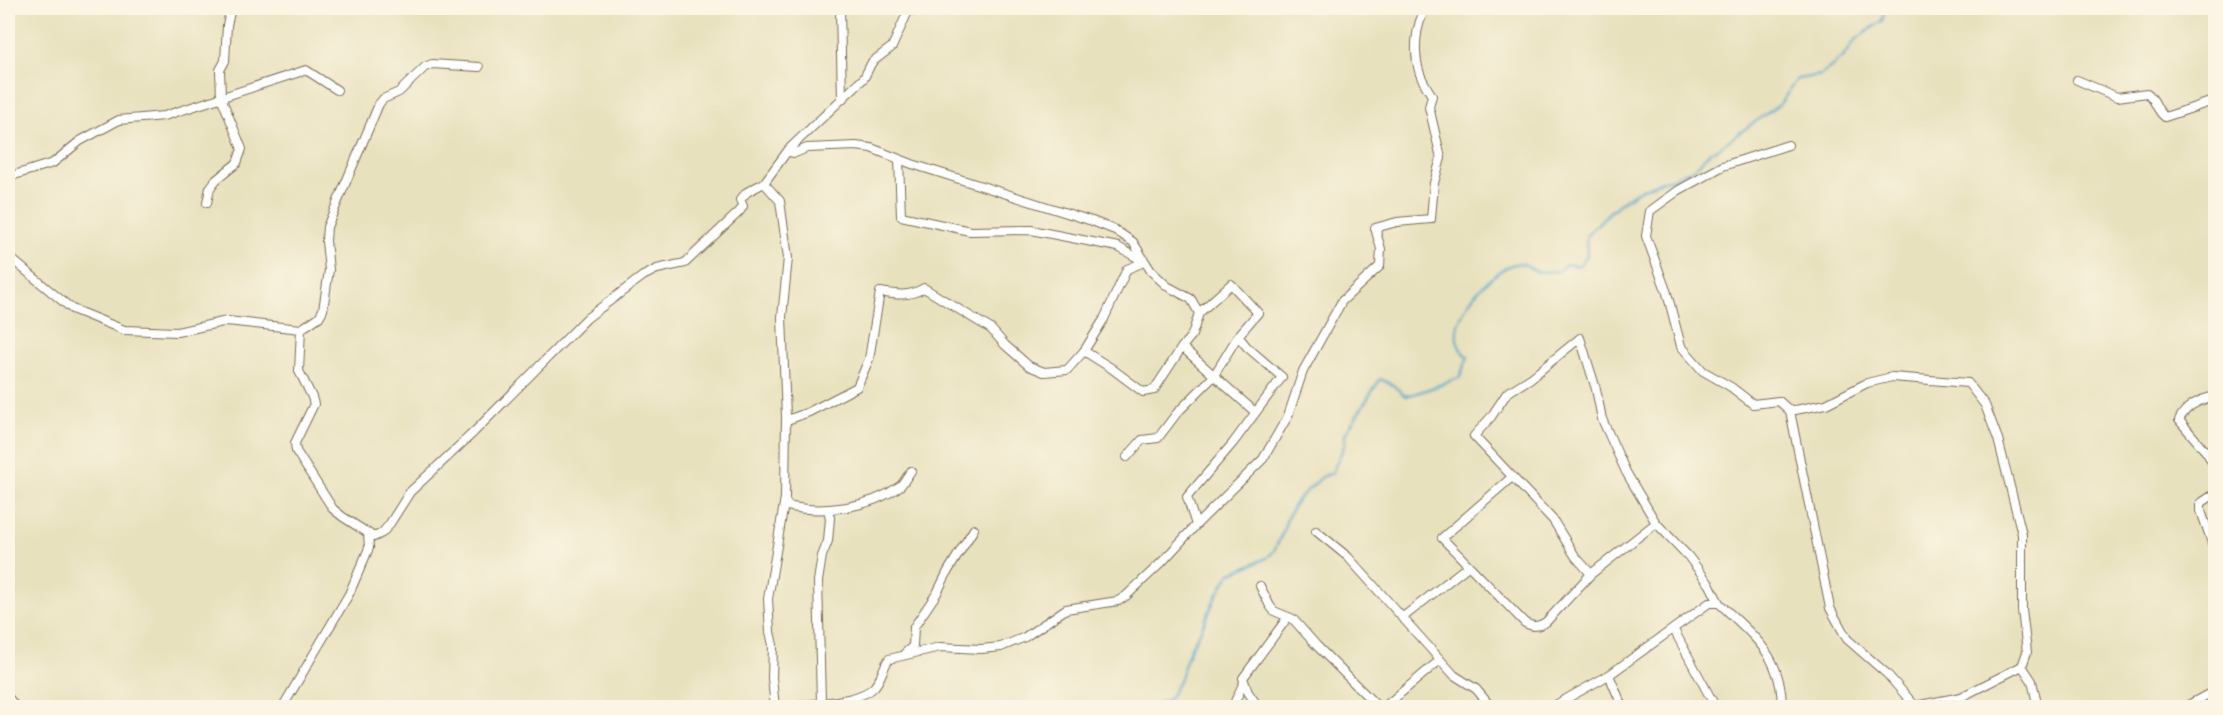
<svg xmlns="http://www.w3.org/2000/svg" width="2223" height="715" font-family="'Sorts Mill Goudy',serif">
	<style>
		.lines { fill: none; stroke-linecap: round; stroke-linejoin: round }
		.stream { stroke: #50a4cc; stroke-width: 2 }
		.street-casing { stroke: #786a56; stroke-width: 10 }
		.street { stroke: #fff; stroke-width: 8 }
	</style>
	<rect width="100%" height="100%" fill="#fcf5e5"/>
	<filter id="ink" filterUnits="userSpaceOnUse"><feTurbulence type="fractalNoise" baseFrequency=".0167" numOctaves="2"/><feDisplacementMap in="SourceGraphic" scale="12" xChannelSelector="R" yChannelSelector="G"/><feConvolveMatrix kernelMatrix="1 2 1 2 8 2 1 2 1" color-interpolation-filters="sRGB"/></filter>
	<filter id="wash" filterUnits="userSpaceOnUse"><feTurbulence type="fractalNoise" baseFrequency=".008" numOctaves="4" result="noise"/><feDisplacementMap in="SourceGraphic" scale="24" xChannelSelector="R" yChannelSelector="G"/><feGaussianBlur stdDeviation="1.35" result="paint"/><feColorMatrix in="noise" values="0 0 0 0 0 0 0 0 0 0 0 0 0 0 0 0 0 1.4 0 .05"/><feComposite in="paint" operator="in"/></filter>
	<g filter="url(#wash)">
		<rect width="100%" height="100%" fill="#e8e1bd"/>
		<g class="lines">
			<!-- stream -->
			<g class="stream">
				<polyline points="1714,151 1780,104 1797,79 1821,75 1843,57 1855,40 1882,21 1885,8"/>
				<path d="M1148 708 1169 699 1178 683 1190 649 1201 630 1214 601 1229 574 1267 558 1274 551 1283 532 1287 518 1298 499 1322 477 1332 473 1345 444V434L1380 379 1393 385 1405 396C1424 392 1441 384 1459 378L1468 357C1465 354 1460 350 1459 346 1446 320 1490 270 1515 264 1526 261 1527 267 1535 271 1541 273 1552 271 1559 271L1566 264 1579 266 1587 256 1586 236C1603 218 1621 199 1644 188 1673 174 1690 180 1711 150"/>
			</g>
		</g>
	</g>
	<g filter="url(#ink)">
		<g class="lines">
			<defs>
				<g id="street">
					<polyline points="840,8 842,99"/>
					<path d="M907 8C912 11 923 12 928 8"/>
					<path d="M2077 80 2117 97 2147 93C2156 99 2156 111 2165 117L2216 100"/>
					<polyline points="1788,145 1723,166 1679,190 1650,211 1646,236 1667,293 1681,346 1703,371 1731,387 1753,404 1779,401 1790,411 1830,608 1847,639 1887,674 1915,706 1961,697 2022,666"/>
					<polyline points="899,159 901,216 970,231 1031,230 1118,247 1143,261"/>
					<polyline points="8,177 53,163 80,141 119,120 164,116 306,70 337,90"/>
					<polyline points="764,183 780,201 788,258 782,317 786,417 785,498 768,599 770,632 773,645 772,678 775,708"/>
					<polyline points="207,203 210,188 216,180 237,163 242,149 221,97 220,70 225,61 227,25 231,8"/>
					<polyline points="8,256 72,309 124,330 177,332 227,321 301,329 319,317 323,310 329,270 326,241 327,227 379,104 383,99 399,92 425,67 432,64 479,67"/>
					<polyline points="1144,262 1127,269 1104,319 1084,351 1111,368 1143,392 1154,390 1182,347"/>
					<polyline points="1199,313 1192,335 1182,347 1255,412"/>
					<polyline points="301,329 299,371 312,397 314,404 295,443 296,451 333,509 343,517 374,537 382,533 389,525 410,492 474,432 587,318 643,276 657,269 685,263 740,211 743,206 740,200 747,192 764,183 789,149 864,78 872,62 892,47 909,9"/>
					<path d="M2216 396C2200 399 2186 405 2179 420L2207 453 2216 470"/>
					<polyline points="1790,411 1826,404 1867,383 1892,377 1968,383 1985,405 1998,439 2022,534 2022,610 2027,652 2022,666 2032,681 2038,708"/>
					<path d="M786 417 790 419 809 412 857 387 869 359 880 292C897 295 909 297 924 288L991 329 1005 345 1029 366 1044 372 1067 370 1084 351"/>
					<polyline points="1127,457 1142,440 1158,438 1177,413 1213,377 1238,336"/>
					<path d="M1512 477 1442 538 1525 623C1533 627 1538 627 1546 622L1591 574 1656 523"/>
					<polyline points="2216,493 2201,503 2201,511 2216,554"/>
					<path d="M785 499 787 506C823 514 870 508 900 486 904 483 907 476 911 471"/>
					<path d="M1196 525 1263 459 1288 416 1303 371 1342 301 1380 266 1381 249 1375 228 1397 222 1431 219 1434 183 1441 158 1429 107 1432 96C1428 89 1423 82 1420 74 1413 53 1415 26 1426 8"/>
					<polyline points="1316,531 1348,557 1454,675 1476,689 1492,708"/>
					<polyline points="1591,574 1575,556 1553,520 1474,436 1491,417 1507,393 1531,378 1580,338 1596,389 1602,419 1626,472 1656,523 1688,556 1710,585 1719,603"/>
					<polyline points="1260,586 1270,606 1274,611 1293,619 1316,645 1379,708"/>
					<polyline points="1402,618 1468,566"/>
					<polyline points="1674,630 1716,708"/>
					<polyline points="905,653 913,646 914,627 937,593 948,571 974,529"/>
					<polyline points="1609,675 1623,708"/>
					<polyline points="8,697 16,708"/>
					<polyline points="821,702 818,581 822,556 828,541 830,518 828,510"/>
					<polyline points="282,708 349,594 369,548 368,533"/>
					<path d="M788 708C809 703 860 703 874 687 881 680 883 667 889 659L940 647 981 649 1001 647 1025 637 1066 609 1118 601 1126 596 1162 562 1196 525 1187 497 1233 443 1282 377 1247 347 1238 336 1258 313 1231 284 1199 313 1191 299 1167 286 1151 271 1133 242 1115 230 1092 221 912 164 871 148 856 146 807 148 795 153 789 152"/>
					<polyline points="1232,708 1243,684"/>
					<polyline points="1259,708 1248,692 1243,678 1288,617"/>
					<polyline points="1383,708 1440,660"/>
					<path d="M1550 708 1609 675 1709 603H1719C1754 637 1782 655 1782 708"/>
					<polyline points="2183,708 2216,690"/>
				</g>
			</defs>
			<!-- street casing -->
			<use href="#street" class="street-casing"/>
			<!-- street -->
			<use href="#street" class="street"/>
		</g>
	</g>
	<!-- margin -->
	<rect width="2223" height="715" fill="none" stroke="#fcf5e5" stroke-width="30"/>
</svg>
